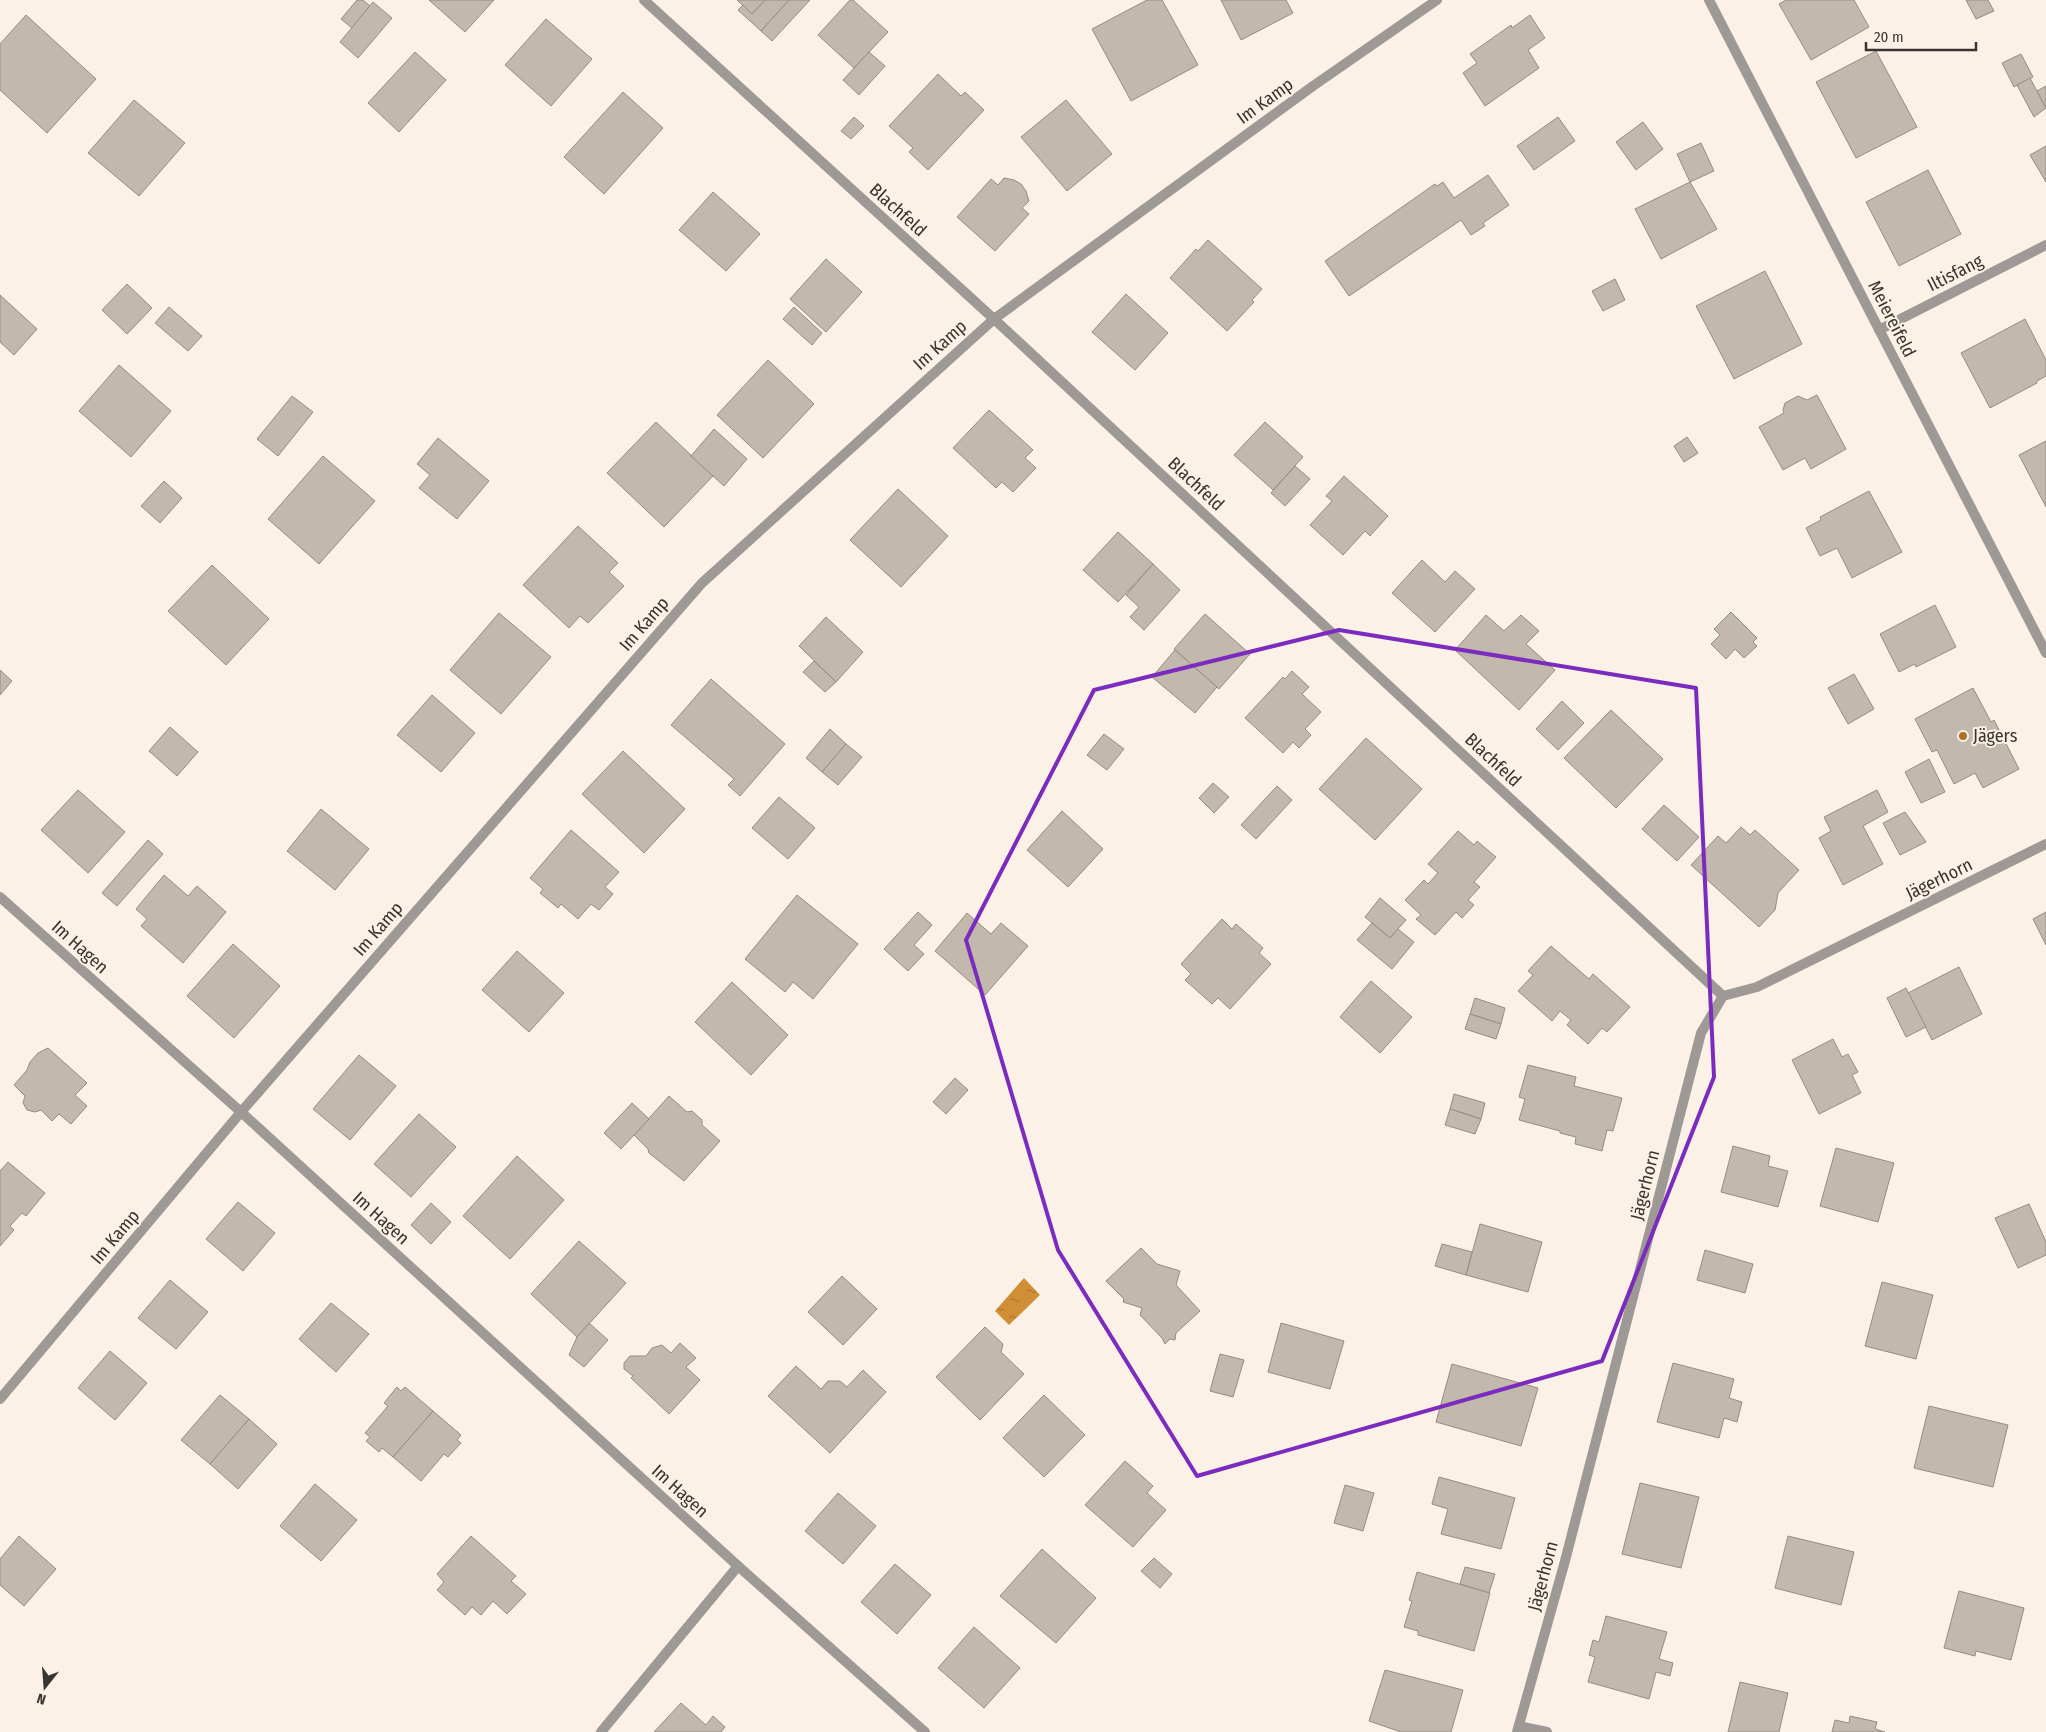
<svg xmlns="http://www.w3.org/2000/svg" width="2046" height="1732" font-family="'Fira Sans Condensed',sans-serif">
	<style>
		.water { fill: url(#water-ripples) }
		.building { fill: #c2b8ac; stroke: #968c82 }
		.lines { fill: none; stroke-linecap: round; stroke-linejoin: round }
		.service { stroke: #9e9995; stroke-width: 10 }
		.minor { stroke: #9e9995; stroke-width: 10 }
		.marked { fill: none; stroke: #7b2cbf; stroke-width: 4; stroke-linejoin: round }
		.poi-dot { fill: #a7722c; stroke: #fcf1e6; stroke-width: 2 }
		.labels { text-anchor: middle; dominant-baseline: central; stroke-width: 4; stroke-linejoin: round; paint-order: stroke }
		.street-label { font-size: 18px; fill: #383430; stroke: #fcf1e6 }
		.poi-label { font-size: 18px; fill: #383430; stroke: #fcf1e6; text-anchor: start }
	</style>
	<defs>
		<pattern id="water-ripples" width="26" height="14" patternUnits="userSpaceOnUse" patternTransform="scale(1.25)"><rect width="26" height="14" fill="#d08f37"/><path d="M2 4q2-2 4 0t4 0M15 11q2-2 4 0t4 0" fill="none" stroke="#aa762f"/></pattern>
	</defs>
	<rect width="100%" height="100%" fill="#fcf1e6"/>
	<!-- water -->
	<polygon class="water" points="1024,1278 1040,1295 1009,1325 995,1311"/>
	<!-- building -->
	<g class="building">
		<polygon points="357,0 363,0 370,6 352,28 341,19"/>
		<polygon points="429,0 494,0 465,32"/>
		<polygon points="737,0 765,0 752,14"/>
		<polygon points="765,0 789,0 761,31 738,10 743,5 752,14"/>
		<polygon points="789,0 810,0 772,41 761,31"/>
		<polygon points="850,0 853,0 888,32 854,68 818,35"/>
		<polygon points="1147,0 1162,0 1198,65 1131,101 1092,29"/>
		<polygon points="1221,0 1286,0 1293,13 1241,40"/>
		<polygon points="1786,0 1854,0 1869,27 1811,60 1779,4"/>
		<polygon points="1966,0 1988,0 1994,11 1976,19"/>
		<polygon points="373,2 392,18 358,58 340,42"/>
		<polygon points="26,15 96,79 47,133 0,90 0,44"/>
		<polygon points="1530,15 1545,38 1528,50 1539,68 1485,106 1463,73 1477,63 1470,54 1511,25 1512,28"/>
		<polygon points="546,19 592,59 551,106 505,65"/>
		<polygon points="1876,51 1917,127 1856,158 1816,82"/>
		<polygon points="415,52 446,80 399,132 368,103"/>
		<polygon points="869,52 885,66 859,95 843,80"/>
		<polygon points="2021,54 2033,77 2014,87 2002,63"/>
		<polygon points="938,74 961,96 965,92 984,110 928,170 909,152 913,148 889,126"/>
		<polygon points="2030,78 2046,108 2034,117 2017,85"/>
		<polygon points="2046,86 2046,108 2037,91"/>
		<polygon points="623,92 663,128 604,194 564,157"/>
		<polygon points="134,100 185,143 139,196 88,153"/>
		<polygon points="1066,100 1112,154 1067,191 1021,137"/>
		<polygon points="854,117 864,126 851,139 841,131"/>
		<polygon points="1558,117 1575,141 1534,170 1517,146"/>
		<polygon points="1643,122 1663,149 1636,170 1616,142"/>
		<polygon points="1701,143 1714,171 1690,182 1677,154"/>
		<polygon points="2046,146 2046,182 2030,155"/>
		<polygon points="1928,170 1961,234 1899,266 1866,202"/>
		<polygon points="1488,175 1509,205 1483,223 1485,226 1471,235 1461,220 1349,296 1325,261 1435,184 1437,186 1443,182 1454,198"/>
		<polygon points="1004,178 1014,180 1021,184 1026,191 1029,201 1022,208 1029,214 995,251 957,217 991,179 998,185"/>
		<polygon points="1690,182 1717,229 1661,259 1635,209"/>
		<polygon points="713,192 760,234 726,271 679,230"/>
		<polygon points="1208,240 1262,289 1252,300 1254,302 1227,331 1170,278 1196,249 1198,251"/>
		<polygon points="826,259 862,292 826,332 790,299"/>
		<polygon points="1765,271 1802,344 1734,379 1696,306"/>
		<polygon points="1615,279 1625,300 1603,311 1592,291"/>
		<polygon points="127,284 152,308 127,334 102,310"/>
		<polygon points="1126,294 1168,333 1135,370 1092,332"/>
		<polygon points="0,295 37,329 14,355 0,342"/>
		<polygon points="169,307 202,336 188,351 155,323"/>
		<polygon points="794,307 822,333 812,345 783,319"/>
		<polygon points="2025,319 2046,360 2046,376 2037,381 2037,383 1990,408 1961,353"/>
		<polygon points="768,360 814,404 763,458 717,415"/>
		<polygon points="119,365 171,411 131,457 79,411"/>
		<polygon points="1817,395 1846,449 1811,469 1805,458 1783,470 1759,427 1784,413 1783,410 1785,403 1798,396 1807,400"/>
		<polygon points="292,396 313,412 278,456 257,439"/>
		<polygon points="989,410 1033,450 1025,458 1036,468 1013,492 1002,482 996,488 953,448"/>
		<polygon points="656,422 713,476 664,527 607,473"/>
		<polygon points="1265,422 1303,457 1273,490 1234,455"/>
		<polygon points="714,429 747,459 724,486 691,456"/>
		<polygon points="1687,437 1698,453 1684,462 1674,446"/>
		<polygon points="438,438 489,481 457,519 419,488 430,475 417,464"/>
		<polygon points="2046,441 2046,507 2019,455"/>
		<polygon points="323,456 375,501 319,564 268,519"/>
		<polygon points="1295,466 1310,479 1285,506 1271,493"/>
		<polygon points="1344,476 1388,516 1370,536 1365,531 1343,555 1310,525 1332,501 1326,496"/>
		<polygon points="164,481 182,498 160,523 141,506"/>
		<polygon points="898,489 948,536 901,587 850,540"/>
		<polygon points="1869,491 1902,552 1852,578 1837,548 1820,556 1806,528 1821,520 1820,517"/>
		<polygon points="578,526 618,563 609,572 624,586 588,623 580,616 569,628 523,585"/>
		<polygon points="1118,532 1153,564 1118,602 1083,570"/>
		<polygon points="1422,560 1445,582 1455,571 1475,589 1435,632 1392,593"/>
		<polygon points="1153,564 1180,590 1144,630 1130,617 1139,607 1126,595"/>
		<polygon points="212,565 269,619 226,665 168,611"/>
		<polygon points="1935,605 1956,647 1916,667 1915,664 1899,672 1880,634"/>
		<polygon points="1731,612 1757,638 1753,642 1757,646 1744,658 1735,649 1726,659 1711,644 1720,635 1714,629"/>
		<polygon points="499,613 551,657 501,714 450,670"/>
		<polygon points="1205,614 1250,654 1219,689 1174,649"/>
		<polygon points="1486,615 1504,631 1521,615 1539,631 1526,644 1555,670 1519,710 1455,650"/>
		<polygon points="826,617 863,652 836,682 799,646"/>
		<polygon points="1175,650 1217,687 1195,713 1152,677"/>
		<polygon points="814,661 836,682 825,692 803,672"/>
		<polygon points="0,670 12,681 0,695"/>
		<polygon points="1292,671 1309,687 1302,694 1321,712 1305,729 1311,735 1299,748 1293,742 1283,753 1245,718 1283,677 1285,679"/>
		<polygon points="1854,674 1874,709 1848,724 1828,688"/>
		<polygon points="711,679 785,744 740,796 728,785 734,779 671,725"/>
		<polygon points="1973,688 1991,722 1994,720 2019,769 1983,788 1975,773 1954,784 1937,750 1932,752 1915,719"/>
		<polygon points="432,695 475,733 441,772 397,735"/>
		<polygon points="1562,701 1584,723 1558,750 1536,729"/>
		<polygon points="1611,710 1663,759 1616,808 1564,758"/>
		<polygon points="170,727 198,752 177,776 149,751"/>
		<polygon points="830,729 846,744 822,772 806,758"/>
		<polygon points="1104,734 1124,749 1107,770 1087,755"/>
		<polygon points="1366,738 1422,789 1375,840 1319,789"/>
		<polygon points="846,744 862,757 838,785 822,772"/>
		<polygon points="623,751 685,809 644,853 582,794"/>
		<polygon points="1929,759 1945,792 1921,803 1905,772"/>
		<polygon points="1213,783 1229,797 1214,813 1199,798"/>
		<polygon points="1277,786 1292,800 1256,839 1241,825"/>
		<polygon points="78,790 125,832 88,873 41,830"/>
		<polygon points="1877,790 1888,812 1863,826 1883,864 1843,885 1819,838 1831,831 1824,817"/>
		<polygon points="779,797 815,828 788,859 752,828"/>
		<polygon points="1664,805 1699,837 1677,861 1642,829"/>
		<polygon points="321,809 369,849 335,890 287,851"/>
		<polygon points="1062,811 1103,849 1068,887 1027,850"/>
		<polygon points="1905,812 1926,842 1900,855 1883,823"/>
		<polygon points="1741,827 1750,835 1755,830 1799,870 1778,893 1775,910 1759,927 1691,865 1718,836 1726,843"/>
		<polygon points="571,830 619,872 605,887 613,894 599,910 591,904 578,919 561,904 558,908 540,893 543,889 530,878"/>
		<polygon points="1458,831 1474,845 1477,841 1496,857 1474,882 1480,887 1468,900 1474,905 1462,918 1456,912 1435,935 1416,919 1421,915 1405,900 1424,880 1428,884 1438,873 1428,864"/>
		<polygon points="148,840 163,854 117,906 102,893"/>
		<polygon points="164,875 188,896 197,886 226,912 183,963 141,926 147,919 136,909"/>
		<polygon points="797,895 858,944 813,999 793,982 785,992 745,959"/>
		<polygon points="1380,898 1406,920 1390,938 1365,917"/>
		<polygon points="918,912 932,925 914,945 924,954 908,971 884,949"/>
		<polygon points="2046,912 2046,945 2033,919"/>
		<polygon points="967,913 991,934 1001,923 1028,946 985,995 935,951"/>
		<polygon points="1222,919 1232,929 1236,924 1263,948 1259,953 1271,964 1230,1009 1218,998 1212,1004 1185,980 1191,974 1181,964"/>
		<polygon points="1372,923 1390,938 1398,929 1414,942 1392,969 1357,940"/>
		<polygon points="233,944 280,986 234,1038 187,996"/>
		<polygon points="1551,946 1589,979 1593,974 1630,1007 1607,1032 1602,1028 1588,1044 1567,1025 1571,1020 1560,1011 1552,1021 1518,991 1533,975 1528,971"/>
		<polygon points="517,951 564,993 529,1032 482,990"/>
		<polygon points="1959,967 1982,1014 1932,1040 1908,993"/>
		<polygon points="1371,981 1412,1017 1380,1053 1340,1017"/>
		<polygon points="732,982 788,1035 751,1075 695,1022"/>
		<polygon points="1906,988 1926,1027 1906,1037 1887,998"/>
		<polygon points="1475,998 1505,1008 1501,1024 1470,1014"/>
		<polygon points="1470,1014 1501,1024 1496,1039 1465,1029"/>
		<polygon points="1833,1039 1842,1057 1848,1054 1858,1072 1852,1075 1861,1093 1819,1114 1792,1060"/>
		<polygon points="48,1048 87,1083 75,1095 87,1106 71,1124 59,1114 52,1121 41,1110 35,1112 27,1110 23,1103 25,1096 14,1085 27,1070 30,1062 38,1053"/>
		<polygon points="359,1055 396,1086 350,1140 313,1109"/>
		<polygon points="1528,1065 1576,1077 1574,1086 1622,1098 1613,1131 1607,1130 1602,1151 1575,1144 1576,1137 1560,1133 1560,1131 1519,1120 1525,1099 1519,1097"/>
		<polygon points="955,1078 968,1090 946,1114 933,1102"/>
		<polygon points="1454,1094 1485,1103 1481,1119 1450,1109"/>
		<polygon points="669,1096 687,1112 692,1111 702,1120 702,1125 720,1141 684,1181 649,1153 648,1149 634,1135"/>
		<polygon points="632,1103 649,1119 621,1149 604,1133"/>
		<polygon points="1450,1109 1481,1119 1475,1134 1445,1125"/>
		<polygon points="419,1114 456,1147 411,1197 374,1164"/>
		<polygon points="1733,1146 1770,1156 1768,1166 1788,1171 1778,1207 1721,1192"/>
		<polygon points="1836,1148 1894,1163 1878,1222 1820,1206"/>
		<polygon points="517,1156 564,1200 510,1259 463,1216"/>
		<polygon points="8,1162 45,1193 26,1216 22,1213 10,1226 14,1230 0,1246 0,1171"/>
		<polygon points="238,1202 275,1233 243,1271 206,1239"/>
		<polygon points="431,1203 451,1222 431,1244 411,1225"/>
		<polygon points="2029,1204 2046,1242 2046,1255 2018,1268 1995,1218"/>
		<polygon points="1480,1224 1542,1242 1528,1292 1466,1275"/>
		<polygon points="579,1241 626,1283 577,1337 531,1294"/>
		<polygon points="1442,1244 1472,1252 1466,1275 1435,1266"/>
		<polygon points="1141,1248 1157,1264 1180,1271 1176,1285 1200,1311 1176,1333 1175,1340 1170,1339 1165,1344 1162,1338 1140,1315 1142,1308 1123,1302 1124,1299 1106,1281"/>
		<polygon points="1705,1250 1753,1264 1745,1293 1697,1280"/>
		<polygon points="842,1276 877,1309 843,1345 808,1312"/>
		<polygon points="170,1280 208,1312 176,1349 138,1318"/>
		<polygon points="1882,1282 1933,1295 1916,1359 1865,1346"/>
		<polygon points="331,1303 369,1334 336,1372 299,1339"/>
		<polygon points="589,1323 608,1340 584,1367 569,1355 577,1337"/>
		<polygon points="1281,1323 1344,1341 1330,1389 1268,1372"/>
		<polygon points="985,1327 1003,1344 1001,1352 1024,1374 980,1420 936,1377"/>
		<polygon points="680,1343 696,1358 686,1367 700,1380 669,1414 631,1378 633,1376 624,1369 624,1363 630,1356 646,1356 652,1348 662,1345 671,1353"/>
		<polygon points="110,1351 147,1383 115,1420 78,1388"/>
		<polygon points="1220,1354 1244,1360 1233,1397 1210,1391"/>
		<polygon points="1673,1363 1734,1379 1729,1398 1742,1402 1737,1422 1724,1418 1719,1438 1657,1422"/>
		<polygon points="1452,1364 1538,1388 1521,1446 1436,1422"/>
		<polygon points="796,1366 821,1389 828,1381 840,1381 847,1387 863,1370 886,1392 830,1453 768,1396"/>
		<polygon points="397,1387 401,1391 405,1387 433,1411 393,1457 382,1448 379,1452 366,1441 370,1437 365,1433 388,1406 384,1403"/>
		<polygon points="220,1395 249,1419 210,1464 181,1440"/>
		<polygon points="1044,1395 1085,1435 1044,1477 1003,1438"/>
		<polygon points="1929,1406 2008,1425 1993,1487 1914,1468"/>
		<polygon points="433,1411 461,1435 457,1440 461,1443 448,1457 444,1454 421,1481 393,1457"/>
		<polygon points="249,1419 277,1444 238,1489 210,1464"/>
		<polygon points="1125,1461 1153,1486 1147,1493 1166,1510 1133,1547 1085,1505"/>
		<polygon points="1439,1477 1515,1498 1501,1549 1441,1534 1448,1509 1432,1504"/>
		<polygon points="1640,1483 1699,1497 1681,1568 1622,1554"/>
		<polygon points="315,1484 357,1520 321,1561 280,1526"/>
		<polygon points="1345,1485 1374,1493 1363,1531 1334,1523"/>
		<polygon points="838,1493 876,1526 843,1564 805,1531"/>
		<polygon points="19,1536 56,1569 24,1606 0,1585 0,1559"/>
		<polygon points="471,1536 516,1576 511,1581 526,1594 507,1614 493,1601 481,1615 472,1607 465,1615 437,1590 444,1582 437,1574"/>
		<polygon points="1788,1536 1854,1552 1841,1605 1775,1588"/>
		<polygon points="1042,1549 1096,1598 1056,1643 1000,1596"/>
		<polygon points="1154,1558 1172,1574 1160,1588 1141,1571"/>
		<polygon points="895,1564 931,1595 897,1634 861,1602"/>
		<polygon points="1465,1567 1495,1574 1489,1593 1460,1584"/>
		<polygon points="1417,1572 1490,1593 1474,1651 1418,1635 1418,1631 1404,1627 1412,1601 1409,1600"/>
		<polygon points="1959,1591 2024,1608 2011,1660 1976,1651 1975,1656 1944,1648"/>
		<polygon points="1606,1616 1667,1632 1659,1659 1673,1663 1670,1676 1656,1672 1649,1699 1588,1682 1595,1657 1589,1655 1593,1640 1599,1642"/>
		<polygon points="974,1627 1020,1668 984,1708 938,1668"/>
		<polygon points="1385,1670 1463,1690 1451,1732 1401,1732 1369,1721"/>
		<polygon points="1740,1682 1788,1693 1779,1732 1728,1732"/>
		<polygon points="681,1703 706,1725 713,1716 725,1727 721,1732 654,1732"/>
		<polygon points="1850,1716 1877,1722 1875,1729 1885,1732 1832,1732 1835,1720 1849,1723"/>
	</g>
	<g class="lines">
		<!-- service -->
		<polyline class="service" points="1519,1726 1547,1732"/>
		<!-- minor -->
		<g class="minor">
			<polyline points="644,0 994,319 1723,996"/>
			<polyline points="1709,0 2046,653"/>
			<polyline points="1879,330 2046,245"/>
			<polyline points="0,897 241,1112 738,1566 925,1732"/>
			<polyline points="0,1399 241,1112 702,583 994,319 1313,86 1437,0"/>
			<polyline points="601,1732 738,1566"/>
			<polyline points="1517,1732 1565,1561 1701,1033 1723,996 1757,987 2046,844"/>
		</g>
	</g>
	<!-- marked area -->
	<path class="marked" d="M1339 630 1696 688 1714 1077 1602 1361 1197 1476 1058 1250 966 940 1094 690Z"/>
	<!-- markers -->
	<circle class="poi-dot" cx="1963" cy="736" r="5"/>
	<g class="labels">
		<!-- street labels -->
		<g class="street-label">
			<text transform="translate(1265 101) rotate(-36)">Im Kamp</text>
			<text transform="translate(898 210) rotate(42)">Blachfeld</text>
			<text transform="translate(1955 273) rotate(-27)">Iltisfang</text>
			<text transform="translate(1892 319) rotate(63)">Meiereifeld</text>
			<text transform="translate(940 345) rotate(-42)">Im Kamp</text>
			<text transform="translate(1196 484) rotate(43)">Blachfeld</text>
			<text transform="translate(644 624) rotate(-49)">Im Kamp</text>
			<text transform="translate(1493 760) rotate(43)">Blachfeld</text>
			<text transform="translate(1939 879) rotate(-26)">Jägerhorn</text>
			<text transform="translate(378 929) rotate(-49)">Im Kamp</text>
			<text transform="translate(80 947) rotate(42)">Im Hagen</text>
			<text transform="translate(1645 1185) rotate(-76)">Jägerhorn</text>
			<text transform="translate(381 1218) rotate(42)">Im Hagen</text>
			<text transform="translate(115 1237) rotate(-50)">Im Kamp</text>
			<text transform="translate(680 1491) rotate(42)">Im Hagen</text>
			<text transform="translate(1543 1576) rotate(-75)">Jägerhorn</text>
		</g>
		<!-- poi labels -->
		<g class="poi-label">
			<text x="1973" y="736">Jägers</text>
		</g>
	</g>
	<!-- north arrow -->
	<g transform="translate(45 1687) rotate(197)" stroke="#fcf1e6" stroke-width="4" paint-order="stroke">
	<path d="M0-4L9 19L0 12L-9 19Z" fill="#383430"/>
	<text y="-8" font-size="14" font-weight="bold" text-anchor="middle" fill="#383430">N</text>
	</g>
	<!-- scale -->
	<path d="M1866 42v8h110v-8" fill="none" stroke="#383430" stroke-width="2.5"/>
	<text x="1874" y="42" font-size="15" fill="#383430" stroke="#fcf1e6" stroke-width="4" paint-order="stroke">20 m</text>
</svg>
